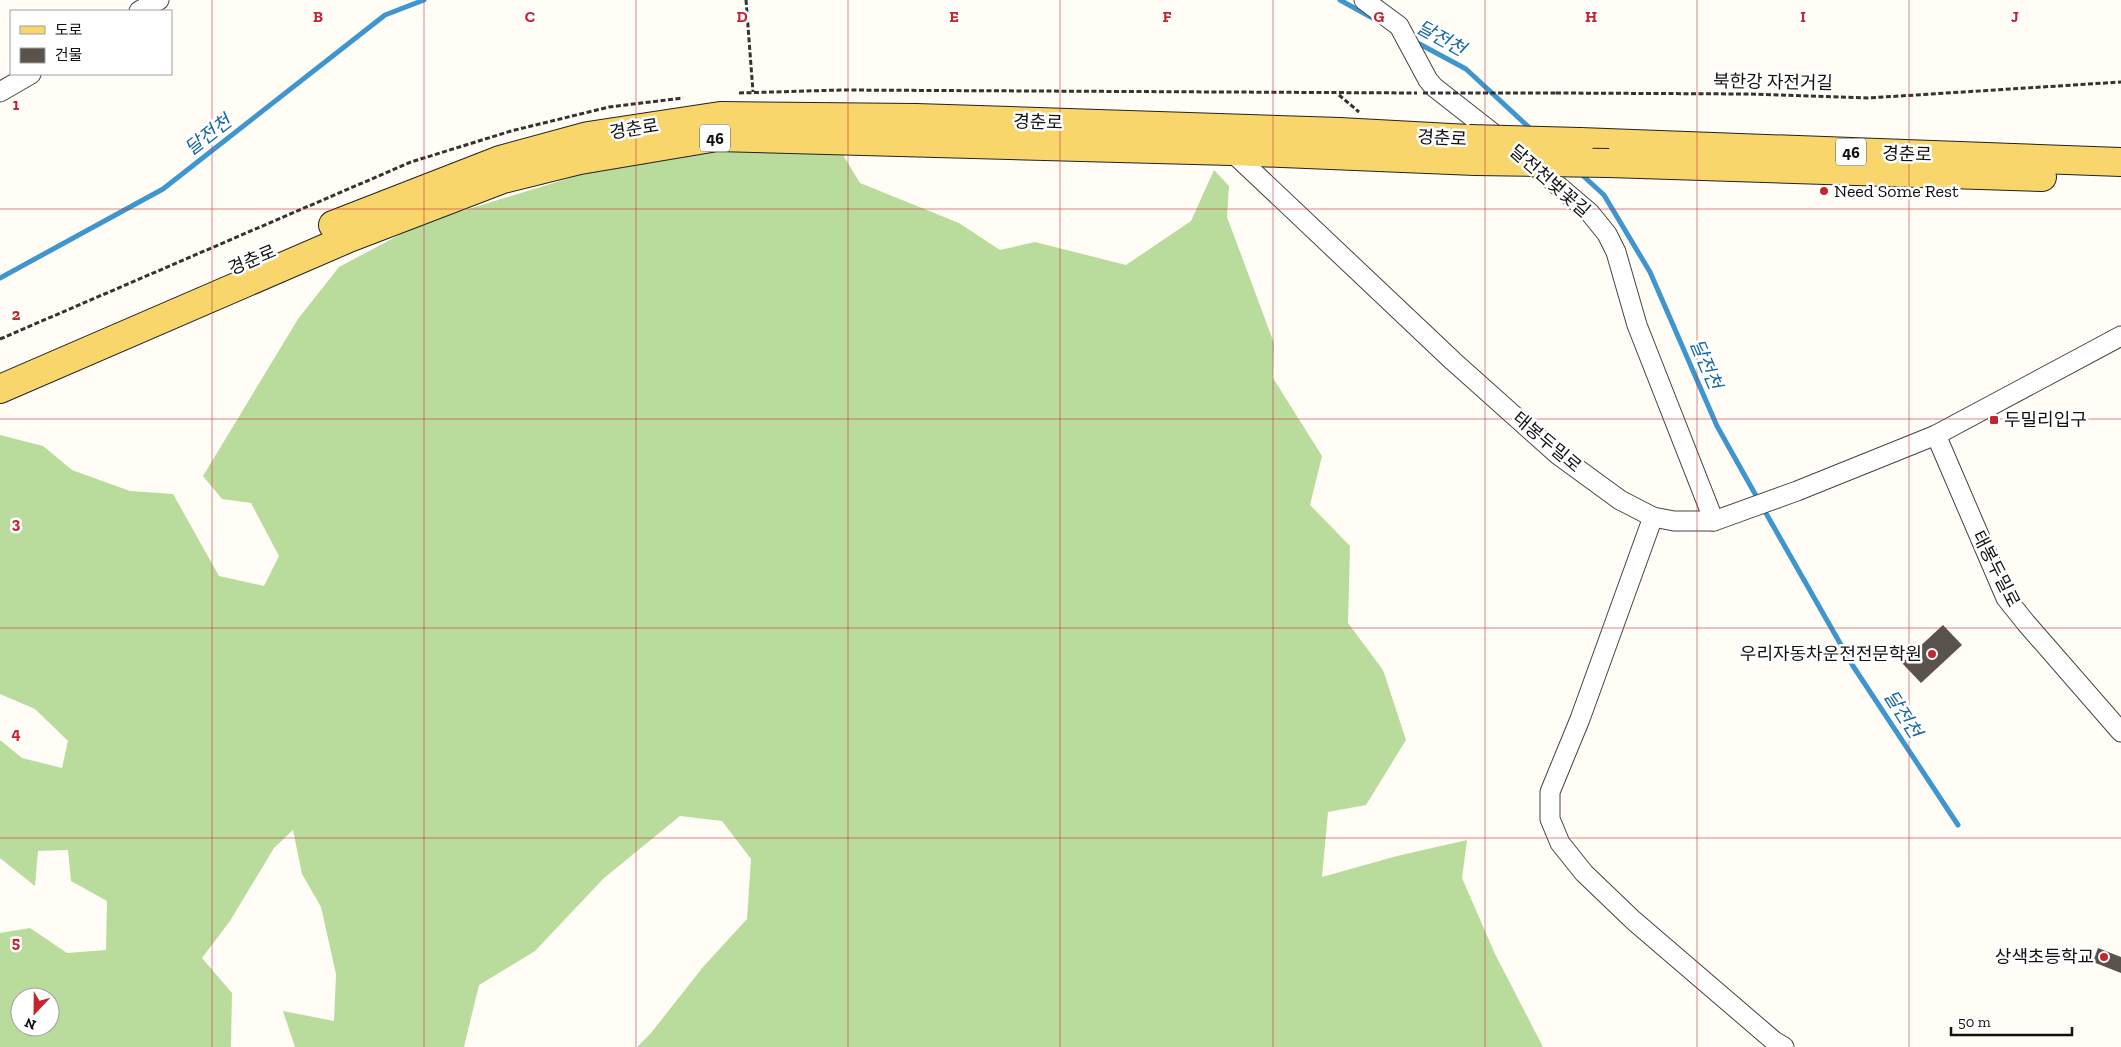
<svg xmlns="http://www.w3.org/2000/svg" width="2121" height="1047" font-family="'Zilla Slab','Noto Sans KR',serif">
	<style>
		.forest { fill: #b9dc9c; fill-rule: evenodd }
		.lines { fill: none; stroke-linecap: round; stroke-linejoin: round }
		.stream { stroke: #3f96cf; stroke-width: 5 }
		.building { fill: #5a524d }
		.minor-casing { stroke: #444; stroke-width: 21 }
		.primary-casing { stroke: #222; stroke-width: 30 }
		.path { stroke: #333; stroke-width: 3; stroke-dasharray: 5 2.5; stroke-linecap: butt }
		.minor { stroke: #fff; stroke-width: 19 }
		.primary { stroke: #f9d66b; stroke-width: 28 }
		.primary-bridge-casing { stroke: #222; stroke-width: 30; stroke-linecap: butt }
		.path-bridge { stroke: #333; stroke-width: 3; stroke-dasharray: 5 2.5; stroke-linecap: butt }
		.primary-bridge { stroke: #f9d66b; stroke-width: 28 }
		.grid { fill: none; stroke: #c4262e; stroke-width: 1; stroke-opacity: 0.55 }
		.poi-dot { fill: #c4262e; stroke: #fff; stroke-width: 2 }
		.labels { text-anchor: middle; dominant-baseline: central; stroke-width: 5; stroke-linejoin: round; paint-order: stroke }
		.shield { fill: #fff; stroke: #585858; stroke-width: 1 }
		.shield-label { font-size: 16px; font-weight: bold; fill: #111 }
		.street-label { font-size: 18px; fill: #111; stroke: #fff }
		.poi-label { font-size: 18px; fill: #111; stroke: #fff; text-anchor: start }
		.water-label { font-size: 19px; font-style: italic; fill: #1768a6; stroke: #fff }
		.grid-label { font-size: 16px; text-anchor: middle; font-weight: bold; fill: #c4262e; stroke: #fff; stroke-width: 5; stroke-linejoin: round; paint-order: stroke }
	</style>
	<rect width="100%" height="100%" fill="#fffdf5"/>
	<!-- forest -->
	<path class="forest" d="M739 145 843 155 860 183 959 223 1000 250 1035 242 1126 265 1191 221 1214 170 1229 186 1227 217 1274 343 1273 378 1322 456 1310 505 1350 546 1348 623 1383 670 1406 740 1366 805 1328 812 1322 877 1397 856 1467 840 1462 878 1495 954 1543 1047H637L651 1033 703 967 747 919 751 859 722 821 680 816 604 878 535 951 479 985 464 1047H295L283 1011 334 1021 336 974 321 907 302 874 293 830 274 848 230 921 202 958 232 993 231 1047H0V933L30 928 67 953 106 950 107 901 71 881 68 850 38 851 35 886 0 858V740L22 758 62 768 68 741 35 709 0 694V435L43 446 72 470 130 491 173 494 219 576 264 586 279 556 251 503 222 499 203 476 298 319 339 267 420 224 586 173ZM20 997H50V1027H20Z"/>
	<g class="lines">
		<!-- stream -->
		<g class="stream">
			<polyline points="1340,0 1378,21"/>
			<polyline points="1414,41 1466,69 1534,132"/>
			<polyline points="1580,173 1604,195 1650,272 1717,426 1759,501"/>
			<polyline points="0,278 163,189 385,15 424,0"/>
			<polyline points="1763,508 1853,666 1958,825"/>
		</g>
	</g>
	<!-- building -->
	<g class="building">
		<polygon points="1943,625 1962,645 1921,683 1902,663"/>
		<polygon points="2098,948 2121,957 2121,973 2093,962"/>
	</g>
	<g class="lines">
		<defs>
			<g id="minor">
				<polyline points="1364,0 1399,26 1428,80 1434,87 1503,141"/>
				<polyline points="139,11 159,0"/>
				<polyline points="0,92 31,74"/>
				<polyline points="1231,151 1453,361 1557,454 1620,500 1653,517 1674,521 1714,521 1797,491 1936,435 2121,336"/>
				<polyline points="1529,161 1590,213 1607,234 1616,252 1637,325 1714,521"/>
				<polyline points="1936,435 2006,598 2026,623 2121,732"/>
				<polyline points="1653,517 1580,719 1550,792 1550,819 1560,843 1584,873 1633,920 1774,1041 1784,1047"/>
			</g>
			<g id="primary">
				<polyline points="1580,142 2121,162"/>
				<polyline points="1609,163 2042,177"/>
				<polyline points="333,225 500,160 588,136 720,116 916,118 1340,132 1469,139"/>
				<polyline points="0,389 349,238 503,179 580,160 717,137 1231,151 1475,161"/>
			</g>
		</defs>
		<!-- minor casing -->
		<use href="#minor" class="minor-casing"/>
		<!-- primary casing -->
		<use href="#primary" class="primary-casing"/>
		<!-- path -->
		<g class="path">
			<polyline points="746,0 753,92"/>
			<polyline points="739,93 841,90 1417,93"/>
			<polyline points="1556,93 1750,94 1868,98 2121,82"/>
			<polyline points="1339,95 1359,112"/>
			<polyline points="0,339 411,162 511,131 609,107 683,98"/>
		</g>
		<!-- minor -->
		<use href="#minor" class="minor"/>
		<!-- primary -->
		<use href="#primary" class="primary"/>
		<defs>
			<g id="primary-bridge">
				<polyline points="1469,139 1580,142"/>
				<polyline points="1475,161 1609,163"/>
			</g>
		</defs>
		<!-- primary-bridge casing -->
		<use href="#primary-bridge" class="primary-bridge-casing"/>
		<!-- path-bridge -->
		<polyline class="path-bridge" points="1423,93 1556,93"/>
		<!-- primary-bridge -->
		<use href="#primary-bridge" class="primary-bridge"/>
	</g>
	<!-- grid -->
	<path class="grid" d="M212 0V1047M424 0V1047M636 0V1047M848 0V1047M1060 0V1047M1273 0V1047M1485 0V1047M1697 0V1047M1909 0V1047M0 209H2121M0 419H2121M0 628H2121M0 838H2121"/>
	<!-- markers -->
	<g class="poi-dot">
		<circle cx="1824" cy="191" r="5"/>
		<rect x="1989" y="415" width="10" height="10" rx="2.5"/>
		<circle cx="1932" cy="654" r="5"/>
		<circle cx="2104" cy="957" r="5"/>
	</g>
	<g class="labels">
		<!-- shield labels -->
		<g class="shield">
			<rect x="700" y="124.5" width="30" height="27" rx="4"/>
			<rect x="1836" y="138.5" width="30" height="27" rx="4"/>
		</g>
		<g class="shield-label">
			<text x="715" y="138">46</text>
			<text x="1851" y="152">46</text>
		</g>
		<!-- street labels -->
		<g class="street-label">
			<text transform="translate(1773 82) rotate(1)">북한강 자전거길</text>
			<text transform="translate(1038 122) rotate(2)">경춘로</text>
			<text transform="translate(634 129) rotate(-9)">경춘로</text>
			<text transform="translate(1442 138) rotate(3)">경춘로</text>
			<text transform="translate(1907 154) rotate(2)">경춘로</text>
			<text transform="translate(1550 181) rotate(41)">달전천벚꽃길</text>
			<text transform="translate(252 260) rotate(-23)">경춘로</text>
			<text transform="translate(1547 442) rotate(40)">태봉두밀로</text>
			<text transform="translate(1996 569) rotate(63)">태봉두밀로</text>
		</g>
		<!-- poi labels -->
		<g class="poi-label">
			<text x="1834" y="191">Need Some Rest</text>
			<text x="2004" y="420">두밀리입구</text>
			<text x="1922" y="654" text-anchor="end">우리자동차운전전문학원</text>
			<text x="2094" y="957" text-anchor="end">상색초등학교</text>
		</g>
		<!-- water labels -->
		<g class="water-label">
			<text transform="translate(1441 38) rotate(29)">달전천</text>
			<text transform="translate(208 135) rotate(-38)">달전천</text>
			<text transform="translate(1706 364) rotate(67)">달전천</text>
			<text transform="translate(1903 714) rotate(57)">달전천</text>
		</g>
	</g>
	<g class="grid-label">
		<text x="318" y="22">B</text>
		<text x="530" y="22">C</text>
		<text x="742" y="22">D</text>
		<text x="954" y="22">E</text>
		<text x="1167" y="22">F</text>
		<text x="1379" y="22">G</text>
		<text x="1591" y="22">H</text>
		<text x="1803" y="22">I</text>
		<text x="2015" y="22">J</text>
		<text x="16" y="110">1</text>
		<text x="16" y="320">2</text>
		<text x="16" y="529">3</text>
		<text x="16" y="739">4</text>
		<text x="16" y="948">5</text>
	</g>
	<!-- legend -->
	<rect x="10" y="10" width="162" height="65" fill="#ffffff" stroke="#a0a0a0"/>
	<rect x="20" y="26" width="25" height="8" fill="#f9d66b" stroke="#a0a0a0"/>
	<text x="55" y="35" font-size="15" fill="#111111">도로</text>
	<rect x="20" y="48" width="25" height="15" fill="#5a524d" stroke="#a0a0a0"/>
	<text x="55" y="60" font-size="15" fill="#111111">건물</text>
	<!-- north arrow -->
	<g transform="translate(35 1012) rotate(202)"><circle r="24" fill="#ffffff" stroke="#a0a0a0"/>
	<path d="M0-4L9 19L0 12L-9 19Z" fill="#c4262e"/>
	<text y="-8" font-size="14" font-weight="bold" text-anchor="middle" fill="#111111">N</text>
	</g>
	<!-- scale -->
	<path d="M1951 1027v8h121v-8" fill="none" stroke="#111111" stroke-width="2.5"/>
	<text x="1958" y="1027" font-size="15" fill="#111111" stroke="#ffffff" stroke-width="4" paint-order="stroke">50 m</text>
</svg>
